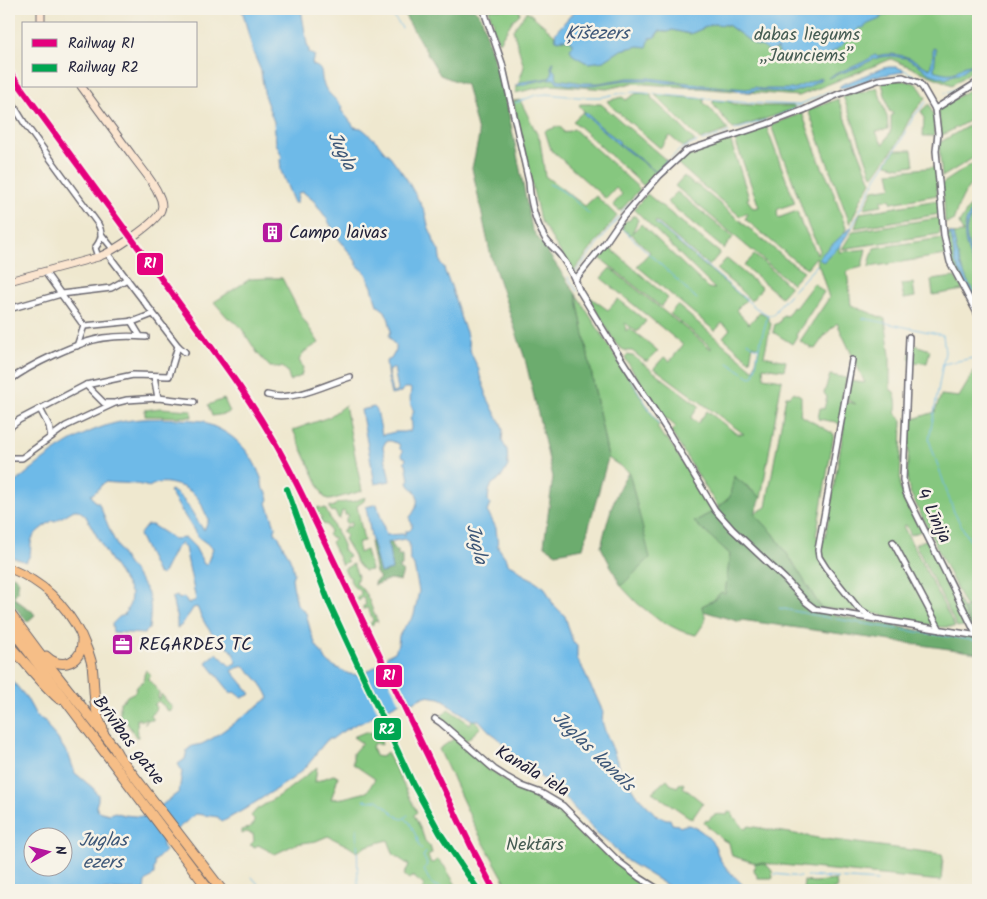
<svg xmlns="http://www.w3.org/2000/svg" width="987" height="899" font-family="Kalam,sans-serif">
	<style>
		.green { fill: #86c77f; stroke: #54745d }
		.forest { fill: #6cac6e; stroke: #476754 }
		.water { fill: #6ebae8; stroke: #486e92; fill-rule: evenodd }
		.pier { fill: #efe8cf }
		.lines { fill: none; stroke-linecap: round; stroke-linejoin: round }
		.stream { stroke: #6ebae8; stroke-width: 1 }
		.street-casing { stroke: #6a676f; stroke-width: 8 }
		.secondary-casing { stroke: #6a676f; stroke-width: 9 }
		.primary-casing { stroke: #6a676f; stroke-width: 10 }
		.highway-casing { stroke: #6a676f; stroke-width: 11 }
		.street { stroke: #fff; stroke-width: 5 }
		.secondary { stroke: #fbe5cf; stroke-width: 7 }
		.primary { stroke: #f6be87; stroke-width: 8 }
		.highway { stroke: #f6be87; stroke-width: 9 }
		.rail-1-casing { stroke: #f7f3e8; stroke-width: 10 }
		.rail-2-casing { stroke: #f7f3e8; stroke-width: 10 }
		.rail-1 { stroke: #e5007d; stroke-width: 6 }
		.rail-2 { stroke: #00a651; stroke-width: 6 }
		.labels { text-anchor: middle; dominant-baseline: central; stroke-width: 5; stroke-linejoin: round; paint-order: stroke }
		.park-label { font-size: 18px; fill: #455c53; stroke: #f7f3e8 }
		.poi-label { font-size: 18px; fill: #22223b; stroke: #f7f3e8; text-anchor: start }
		.street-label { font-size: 18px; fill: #22223b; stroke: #f7f3e8 }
		.water-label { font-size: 19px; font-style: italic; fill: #3d5778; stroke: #f7f3e8 }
		.line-badge { stroke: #f7f3e8; stroke-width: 2 }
		.badge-label { font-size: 14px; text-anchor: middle; font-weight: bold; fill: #fff }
	</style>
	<rect width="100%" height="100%" fill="#f7f3e8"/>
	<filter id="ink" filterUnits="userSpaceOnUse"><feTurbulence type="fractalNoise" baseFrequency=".02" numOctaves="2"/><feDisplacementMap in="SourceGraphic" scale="10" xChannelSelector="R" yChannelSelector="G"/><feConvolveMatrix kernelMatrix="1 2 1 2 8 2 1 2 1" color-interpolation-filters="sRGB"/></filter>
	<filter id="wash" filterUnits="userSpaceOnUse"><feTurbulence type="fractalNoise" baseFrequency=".0096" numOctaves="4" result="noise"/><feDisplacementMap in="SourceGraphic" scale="20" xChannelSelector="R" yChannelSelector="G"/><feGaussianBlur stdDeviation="1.12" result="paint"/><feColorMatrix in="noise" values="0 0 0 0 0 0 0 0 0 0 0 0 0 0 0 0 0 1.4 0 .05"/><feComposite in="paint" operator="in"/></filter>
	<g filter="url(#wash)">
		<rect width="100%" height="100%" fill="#efe8cf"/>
		<!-- green -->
		<g class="green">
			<polygon points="489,9 519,9 520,14 513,20 499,42 498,41 492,26 494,22 491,19"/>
			<path d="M730 9H978V69L976 68 952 85 891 59 799 96 632 83 607 89 550 85 515 93 524 67 513 30 527 11 555 35 556 40C561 40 565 38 570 40L573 45 576 56 585 62 604 61 621 50 638 46 657 35 659 31 668 32 672 30 690 34 713 24 728 25 755 45Z"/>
			<path d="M895 80C915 82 916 80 926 98L915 111 909 120 897 144 874 176 872 175 843 96 860 91 861 93 877 87 887 117 888 129 876 132 881 142 884 144 891 130V116L893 115 892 112 889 111 882 83Z"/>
			<polygon points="978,84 978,116 939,137 940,125 938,109"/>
			<polygon points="642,93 651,95 652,99 674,119 695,141 683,147 670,136 660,148 613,108 607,101 622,97 626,100 635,94"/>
			<polygon points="655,95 704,99 704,103 711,109 728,130 700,140"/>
			<polygon points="838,99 871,182 862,197 850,224 808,110"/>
			<polygon points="520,100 540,140 545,176 585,206 596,196 617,216 573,272 540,220 513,101"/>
			<polygon points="713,101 726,101 735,104 764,106 794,106 795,108 771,117 733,129 715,107 713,103"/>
			<polygon points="580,104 601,104 666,160 644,186 573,121 584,111 579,105"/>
			<polygon points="929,104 934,117 934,136 923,136 924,117 921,111"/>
			<path d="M802 113 821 165 830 183 846 228 839 252 866 249 862 267 847 271 851 305 885 319 890 355V389L894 392C896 399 898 406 895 413L902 420 900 488 924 530 911 535 906 525 903 526 955 627H940L872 613 821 608 797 569 773 533 754 514 766 507 786 396H790L794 392 801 396V407L800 415 834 434 816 536 822 539 825 538 844 427 836 422 818 419 820 408 824 409 827 397 824 393 830 375 847 378 841 400 856 404 847 399 850 381 865 383 837 323 825 335 815 349 811 348 800 341 829 298 819 266 817 265 818 264 816 257 807 268 794 260 745 219 748 214 746 213 740 216 697 181 677 163 680 159 688 152 694 157 695 156 691 152 730 139 749 198 747 199 753 208 759 207 734 137 766 126 795 203 778 209 777 212 778 218 797 211 802 226 805 230 817 254 820 250 809 228 785 159H783L771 125Z"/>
			<polygon points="978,120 978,155 942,177 939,146 939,143"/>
			<polygon points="560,126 564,133 574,129 640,189 620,211 613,205 622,194 616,188 606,199 551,150 545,131"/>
			<polygon points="895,150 912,150 914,165 900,167 887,164 887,162"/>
			<path d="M978 160V177C963 190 960 203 953 221L945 223 944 201 942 185 943 183Z"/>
			<polygon points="936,167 937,195 892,203 890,199 881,201 882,205 864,208 873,190 892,187 889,172"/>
			<polygon points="684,176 694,185 696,184 786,259 804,271 792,284 675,186"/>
			<polygon points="677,192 733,237 724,249 667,202"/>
			<polygon points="647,194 720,253 709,266 656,221 655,223 671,236 680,245 746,300 736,310 749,324 760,312 767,316 771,324 764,356 786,361 784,370 763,367 764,377 782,380 761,498 746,485 731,489 730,497 718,507 671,432 676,427 666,418 664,420 655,408 625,358 627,355 633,356 699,406 691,418 698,423 707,411 737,434 744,434 654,368 664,357 670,361 683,345 601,278 610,268 711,349 711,347 670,314 677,305 754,370 759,348 753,345 750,361 723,337 730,329 722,323 715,331 637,266 650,252 631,234 630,235 622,228 624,226 621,225 626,221 630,220 632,216 635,216 638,220 632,233 641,224 708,288 715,289 634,209"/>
			<polygon points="978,194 978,312 952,267 946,235 951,232 951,234 963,233 959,223"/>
			<polygon points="938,200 940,214 855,228 860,213"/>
			<polygon points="939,218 940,234 842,249 853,231"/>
			<polygon points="942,238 946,255 869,267 870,261 874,248"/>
			<polygon points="609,247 668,298 661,307 600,258"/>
			<polygon points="754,255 768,266 790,287 781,297 744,266"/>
			<polygon points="727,259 762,288 751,301 738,288 717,270 725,260"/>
			<polygon points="955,277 963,290 933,295 931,280"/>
			<polygon points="269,278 282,278 302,317 319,343 304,352 299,360 303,368 301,376 290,381 287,371 282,367 270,367 258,354 240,326 228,318 214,302 250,279"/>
			<polygon points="814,283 824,292 796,335 797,336 792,344 773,332 775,324 779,323 783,315 787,316 793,307 795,308"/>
			<polygon points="913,283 915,297 904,299 901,284"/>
			<path d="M576 294 659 425 657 427 664 438H667L714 511 694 522 730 554 725 595 721 592 714 600 702 606 703 611 705 615V622L696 635C688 633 682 632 675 628 670 626 665 622 660 621L637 603 621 586 649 558 629 472 608 458Z"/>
			<polygon points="587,295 608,310 618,299 646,321 637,332 625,323 626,331 629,328 650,344 658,351 648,361 645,361 632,351 627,351 622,349 616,344"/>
			<polygon points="912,344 930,350 927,363 912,362 909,358"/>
			<polygon points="978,367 978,602 966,608 910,492 907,479 910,420 935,412 941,395 959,397 975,370"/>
			<polygon points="224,399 230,412 225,414 212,416 208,405"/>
			<polygon points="345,405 362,491 330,500 324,497 293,430 329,417"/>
			<polygon points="160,408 191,410 192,417 145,416 145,410"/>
			<path d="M365 497 364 501 357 506 364 541 359 542 358 546 359 553 366 550 371 570 364 571 356 562 353 554 344 539 346 536 342 531 345 529 346 526 350 527 352 523 351 522 349 524 346 523V519L349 515H345V512L342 511 340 518 339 519 334 511 332 512 329 508 330 506 333 507C338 501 342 503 348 502 354 502 360 499 365 497Z"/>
			<polygon points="320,507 322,509 325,508 343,545 343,550 347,553 349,557 345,558 348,561 342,565 331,542 335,538 330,537 328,535 330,532 327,525 323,524 320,519 322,518 316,511 317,508"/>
			<polygon points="928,539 971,625 957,627 915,544"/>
			<path d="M353 564 358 576 356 583C370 594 370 607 378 622L375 621 372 626 370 624 373 620 368 608 363 609V606L366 605 363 596 359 601 357 598 361 594 360 590 354 587 350 580 351 578 348 576 344 569Z"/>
			<path d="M146 670 151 675 148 679 159 692 158 698 160 699 161 694 173 708 170 711 166 710 164 706 158 701 154 705 156 707 155 710 150 716 153 718V720H147L145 724 146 718 140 721V719H137L138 737H136L125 720 120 717V702L125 699 127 696 135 692C136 686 140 684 144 680V675Z"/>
			<polygon points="448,709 470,724 472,720 471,717 481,727 466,741 440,718"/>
			<polygon points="365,732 379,733 382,745 374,743 372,747 375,756 381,757 387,752 417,812 414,815 422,832 425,841 430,846 432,853 428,856 430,862 433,863 438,859 445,867 459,890 423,890 424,885 415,878 414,876 409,879 404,875 409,865 394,855 388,840 367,846 357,852 348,846 328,836 316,841 296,844 275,854 258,845 255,847 250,845 254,841 253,834 246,832 242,834 242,830 249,828 254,824 254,819 251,816 256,810 286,791 317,767 315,782 333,775 338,776 335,788 331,799 343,798 367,792 375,779 353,764 353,753 362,743 353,737"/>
			<polygon points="455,738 501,778 522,790 548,801 563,810 620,867 654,890 510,890 475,827 439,749"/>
			<polygon points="667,779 669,781 670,784 677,787 679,784 683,783 684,784 683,787 703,803 692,819 652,792"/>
			<path d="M728 812 733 813 732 815 745 829 749 826 818 838 942 854 943 857 941 881 752 862 732 856 729 843 723 840 704 823 706 820 708 821C714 813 717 814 727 815Z"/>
			<polygon points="755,863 766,864 772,871 773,878 758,878 754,870"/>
			<polygon points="836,880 837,888 832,890 803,890 804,881 814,882"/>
		</g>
		<!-- forest -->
		<g class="forest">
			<polygon points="401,9 474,9 481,16 506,100 532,229 576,294 608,458 583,548 556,553 544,545 553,477 525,359 491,257 472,168 479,136 466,85 440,75"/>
			<path d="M629 472 650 558 621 586 601 547C606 526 615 488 629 472Z"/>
			<polygon points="734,476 761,498 755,514 773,533 797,569 821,608 836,615 961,638 973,632 963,609 978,602 978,653 741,620 740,622 703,611 702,606 714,600 721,592 725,594 730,554 694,522 714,511 730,497"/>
			<polygon points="370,542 372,542 380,573 392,570 388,542 392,543 393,548 399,551 397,555 402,555 402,566 399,567 399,569 403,572 400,581 390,579 375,585 374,582 380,578 376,573"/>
			<polygon points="14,575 19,582 17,587 18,591 13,597 27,608 31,610 35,615 27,622 9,599 9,579"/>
		</g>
		<!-- water -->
		<g class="water">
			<path d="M242 9H301L307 44 309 50V53L315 56 312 62 313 65C326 70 319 74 324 85 327 94 337 99 342 107L341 110C345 116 351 121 354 127L361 128 365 131 377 142 384 151 390 156 406 178 423 208 426 215 428 226 433 237 434 242 439 251 441 264 444 267 445 272 451 286 461 319 466 332 471 353 479 370 480 376 486 392V395L496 415 501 423 503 430 502 441 507 450 508 466 501 478 492 484 489 491 488 500 490 504 487 512 490 516 496 528 498 547 507 560 508 564 514 566 524 575 534 580 545 588 553 604 565 616 573 642 577 646V658L585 673 589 683 595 694 603 712 602 721 605 731 613 750 620 770 635 793 657 816C662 816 665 820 670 819L672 824 678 825 680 827C682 826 685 825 687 825 697 825 710 838 715 846 717 851 718 856 721 861 728 872 739 879 747 890H675L627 861 619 854 611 844 597 833 573 807 566 798 513 754 497 737 490 732 479 720H472L460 712 448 705 446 701 440 698 425 696 413 702H410L408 700H404L383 711 382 710 369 719 360 723 356 724 340 733 332 739H328L317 752 315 756 306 767 292 779 245 809 222 822 218 817 196 814 163 840 162 846 165 851 154 862 155 866 154 868V874L145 883 144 890H9V677L26 697 37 717 45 721 49 729 57 738 69 756 75 773 93 788 98 795V800L96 806 98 811 109 814 115 812 124 815 146 817 179 792 182 771 178 764 185 759 187 750 192 746 202 744 213 738 269 698C264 685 254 675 244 666L237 668 232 671 251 694 242 698 234 692 231 693 206 662 217 653 230 666 237 662 232 651 222 641H220C209 633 202 619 197 607L193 608C190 615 184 619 181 626L177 628V620L172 598 177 596 179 599 184 597 188 604 196 600 185 548 181 543 175 549 162 575 157 573 139 535 147 525H152L174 539 186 538 195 547 204 564 205 565 207 564 213 548 198 537 169 491 170 490C186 496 194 518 204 530L208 521V518C205 513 203 508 201 503 195 491 181 485 168 483 161 482 155 483 149 487 134 482 120 484 105 482 100 486 97 492 91 495L95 502H98C106 519 112 538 122 555 129 567 143 582 148 594 152 604 150 618 149 629L144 634 113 632 112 624 119 617 124 615 130 604 131 594 126 584 109 558 85 515 78 510H74L55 521 53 520C46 526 32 532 31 543 30 552 32 553 26 562L9 556V495L11 493H9V488C45 457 83 426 132 420 156 417 181 419 205 421L207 424C234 433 251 451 261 478 262 481 262 485 263 489L266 491 269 499 267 503 275 526V532L277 535 279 537 283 546 288 554 292 564 294 573 292 578 293 585 297 604 306 613 311 633 316 645 324 656 326 660 330 664 349 674 358 675 364 673 380 664 387 656 395 652 398 644 399 636 404 627 410 621 414 615 419 591 414 566 410 559 409 542 405 539 388 542 392 570 380 573 372 542 366 507 377 504 386 535 404 534 405 535V531H409L412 528V523L410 521V517C415 512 420 500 416 493 413 488 410 488 408 483L409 480 406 463 404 462 406 460 405 457H403L401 454 403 452 400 449 399 444 391 441H386L383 447 390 481 375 484 361 410 374 407 377 410 382 435 395 432H404L407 431 410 432 412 423 410 419 414 411C409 405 410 397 411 389L410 388H404L400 393 391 395 388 382H390L392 393 397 392 398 390 394 368 388 371 390 381 388 380 386 361 391 359 396 350V345L393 343 389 336 391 331 389 320 385 311 377 305 375 299 372 287 365 272 358 266 355 260 336 235 327 219 314 201 303 192 298 193 297 203H294L281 171 280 159 282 157 276 143 274 122 265 98 261 71 253 52ZM32 836H62V866H32Z"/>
			<polygon points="576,9 898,9 881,17 880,19 868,24 863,28 859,28 840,47 818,62 815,59 808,60 802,59 800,61 794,62 779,54 777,48 772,52 769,52 763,47 755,45 728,25 713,24 690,34 672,30 668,32 659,31 655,37 650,38 647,47 638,46 621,50 604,61 589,63 585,62 573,55 570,49 573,45 569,40 563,39 557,40 556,40 555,35 556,32"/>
			<path d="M933 48 936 49 934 70C939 72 949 75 955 72 959 70 961 67 965 65 969 64 974 64 978 63V65L970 66 959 74 953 75 946 79 928 73 919 65 906 58 892 56 880 57 870 61 858 67 828 78C834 73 842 71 850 68 859 64 868 60 875 55L877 56C889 52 906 55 916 61 921 64 925 67 930 69L933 56Z"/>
			<path d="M553 62H554L552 68 556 73 557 79 583 83H599L628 78H649L703 85 746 89 756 87 760 89H793L820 78 822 79 814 83 809 87 791 93 756 90 749 92 737 91 734 89 689 86 678 83H667L648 80H625L586 86 566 84 557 82 555 79C548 78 540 81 533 82 526 83 522 86 515 86L522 82 549 78 552 74 551 67Z"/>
			<polygon points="889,67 897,67 904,70 902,72 872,77 868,80 852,86 841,88 839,87 841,85 883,68"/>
			<polygon points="585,112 600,126 620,142 619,144 621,145 622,145 656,172 667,160 668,164 645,188 655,176 657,173 619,145 599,127 598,127 583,113"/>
			<path d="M978 197C978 209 967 219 966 231 966 240 970 251 973 259 975 264 978 268 978 274 970 259 961 239 966 222 967 218 970 215 971 211 974 205 974 203 978 197Z"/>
			<polygon points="851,227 852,228 839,247 823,262 819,258 819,257"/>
			<path d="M951 233 953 234C956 248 959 263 965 276 970 287 978 297 978 309L955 262 951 235H948V234Z"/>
		</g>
		<!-- pier -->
		<g class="pier">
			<polygon points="384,659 404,701 400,703 379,662"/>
			<polygon points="363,670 382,711 383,714 381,713 379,715 378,713 378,712 359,671"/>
		</g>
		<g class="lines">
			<!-- stream -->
			<g class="stream">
				<polyline points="388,9 402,28"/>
				<polyline points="904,70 925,82"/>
				<path d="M945 93C957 90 967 80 978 79"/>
				<polyline points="515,103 536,95 547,94 578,97 602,97 616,94 635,92 749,103 799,105 832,90"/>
				<polyline points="773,118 792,110 799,106"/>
				<polyline points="735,130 766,120"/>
				<polyline points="702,141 717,137 729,132"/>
				<polyline points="671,158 681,149 697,142"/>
				<path d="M549 184C565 190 576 202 589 214"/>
				<polyline points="621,213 642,191"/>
				<polyline points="656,223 756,308 768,315 773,315 780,305 817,265"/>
				<polyline points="852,227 876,178 901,141 905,132 914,116 926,102"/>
				<polyline points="622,228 697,299"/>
				<polyline points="575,273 619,217"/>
				<polyline points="568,277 577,291"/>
				<polyline points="862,318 943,335 945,352 929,440 954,512 967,536 978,554"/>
				<polyline points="747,342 756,348 759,347 768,315"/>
				<polyline points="619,360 659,425"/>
				<polyline points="728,363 750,377 754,376 759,347"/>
				<polyline points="943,364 978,357"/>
				<path d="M779 608C845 622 912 631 978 641"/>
				<polyline points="364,800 370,801 378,800 399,818 403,819 408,815"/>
				<path d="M405 818 410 823 417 838 419 846 426 853 423 856 427 864 424 870C427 875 430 885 436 886 439 887 442 887 445 888V890"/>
				<polyline points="357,828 358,890"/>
				<polyline points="775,874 800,877"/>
				<polyline points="807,876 877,881"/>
				<polyline points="252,877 263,890"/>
			</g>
		</g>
	</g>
	<g filter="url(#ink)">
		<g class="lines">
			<defs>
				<g id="street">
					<path d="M484 9 486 17 502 63 529 182C530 202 535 221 545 238 549 245 556 249 561 256 568 266 575 278 579 290L618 354 667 430 715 510 732 529 785 579 806 602 815 609 978 636"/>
					<path d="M9 98 25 124 98 224C103 233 102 240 95 248L98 257"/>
					<polyline points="935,109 978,82"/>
					<polyline points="101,234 113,249"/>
					<polyline points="107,253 178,346 185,352"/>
					<polyline points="45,272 84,326 77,346"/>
					<polyline points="575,280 605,243 622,218 659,176 686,151 767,124 804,110 839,94 878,80 903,77 919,83 923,88 935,109 938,133 936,151 939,182 944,235 950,262 978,315"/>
					<polyline points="9,309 61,294 111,288 127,279"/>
					<polyline points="131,321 140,336"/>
					<polyline points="84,326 135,321 153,314"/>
					<polyline points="909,337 903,480 906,493 977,636"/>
					<polyline points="852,360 818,550 819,557 826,568 858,608 872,617"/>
					<polyline points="154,376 158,398"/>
					<path d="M9 381C29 365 78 342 103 338 117 336 131 336 146 337"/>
					<polyline points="86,385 104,403 113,403"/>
					<path d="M267 395C294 402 324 385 350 377"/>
					<polyline points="40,409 49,426 51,437"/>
					<polyline points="9,428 19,420 86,385 133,375 169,376 178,346"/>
					<polyline points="9,458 22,458 66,426 115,403 127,400 158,398 194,402"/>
					<polyline points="893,542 940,630"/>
					<polyline points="435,719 441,723 494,769 508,778 522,786 541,793 563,806 619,862 640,878 659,890"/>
				</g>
				<g id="secondary">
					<polyline points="41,24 41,9"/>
					<path d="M9 281 98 257C112 252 157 223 161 210 163 205 161 199 159 195 153 180 140 167 131 154 114 131 98 109 81 86"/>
				</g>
				<path id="primary" d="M9 568C43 582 64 602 81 635"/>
				<g id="highway">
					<polyline points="9,612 44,659 113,746 118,755 222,890"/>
					<polyline points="9,626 209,890"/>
					<path d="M81 635C85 645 90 654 92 665 95 687 92 708 103 729"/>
					<path d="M9 645C26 663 41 683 59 699"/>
					<path d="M46 656C62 671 83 662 82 640"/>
				</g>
			</defs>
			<!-- street casing -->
			<use href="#street" class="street-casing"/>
			<!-- secondary casing -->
			<use href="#secondary" class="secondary-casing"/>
			<!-- primary casing -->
			<use href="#primary" class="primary-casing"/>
			<!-- highway casing -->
			<use href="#highway" class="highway-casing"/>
			<!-- street -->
			<use href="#street" class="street"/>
			<!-- secondary -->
			<use href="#secondary" class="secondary"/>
			<!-- primary -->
			<use href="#primary" class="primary"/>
			<!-- highway -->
			<use href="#highway" class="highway"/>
			<defs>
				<path id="rail-1" d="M9 71 220 359C239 385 257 412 274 441 286 462 297 484 308 507L470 844 494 890"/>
				<polyline id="rail-2" points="287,489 311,556 330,605 413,784 440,833 478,890"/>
			</defs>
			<!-- rail-1 casing -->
			<use href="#rail-1" class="rail-1-casing"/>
			<!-- rail-2 casing -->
			<use href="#rail-2" class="rail-2-casing"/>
			<!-- rail-1 -->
			<use href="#rail-1" class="rail-1"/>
			<!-- rail-2 -->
			<use href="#rail-2" class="rail-2"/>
		</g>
	</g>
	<!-- icons -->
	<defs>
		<symbol id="building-square" viewBox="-11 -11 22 22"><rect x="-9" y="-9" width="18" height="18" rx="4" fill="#b5179e" stroke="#f7f3e8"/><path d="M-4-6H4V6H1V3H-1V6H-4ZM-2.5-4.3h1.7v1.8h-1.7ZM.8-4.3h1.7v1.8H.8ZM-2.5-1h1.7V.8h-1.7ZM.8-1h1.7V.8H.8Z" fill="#fff"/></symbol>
		<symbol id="office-square" viewBox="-11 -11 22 22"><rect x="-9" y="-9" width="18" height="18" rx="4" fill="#b5179e" stroke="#f7f3e8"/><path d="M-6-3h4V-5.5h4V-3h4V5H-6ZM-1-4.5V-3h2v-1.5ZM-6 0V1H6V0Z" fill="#fff"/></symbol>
	</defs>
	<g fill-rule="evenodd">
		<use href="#building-square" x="260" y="220" width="25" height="25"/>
		<use href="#office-square" x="110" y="632" width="25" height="25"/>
	</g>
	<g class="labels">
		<!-- park labels -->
		<g class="park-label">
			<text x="807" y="35">dabas liegums<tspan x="807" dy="21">„Jaunciems”</tspan></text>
			<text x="535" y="845">Nektārs</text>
		</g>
		<!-- poi labels -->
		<g class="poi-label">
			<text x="289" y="233">Campo laivas</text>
			<text x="139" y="645">REGARDES TC</text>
		</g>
		<!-- street labels -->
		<g class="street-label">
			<text transform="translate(933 516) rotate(65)">4 Līnija</text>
			<text transform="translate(128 741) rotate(53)">Brīvības gatve</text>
			<text transform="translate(532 772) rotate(31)">Kanāla iela</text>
		</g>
		<!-- water labels -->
		<g class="water-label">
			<text x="597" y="34">Ķīšezers</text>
			<text transform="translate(341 151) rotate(64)">Jugla</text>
			<text transform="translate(476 544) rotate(77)">Jugla</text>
			<text transform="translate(593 752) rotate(44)">Juglas kanāls</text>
			<text x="103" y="841">Juglas<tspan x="103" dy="22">ezers</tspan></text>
		</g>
	</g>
	<g class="line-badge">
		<rect x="136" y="252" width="28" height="24" rx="5" fill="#e5007d"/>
		<rect x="375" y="664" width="28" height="24" rx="5" fill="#e5007d"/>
		<rect x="373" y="717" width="29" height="24" rx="5" fill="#00a651"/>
	</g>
	<g class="badge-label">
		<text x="150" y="268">R1</text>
		<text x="389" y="680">R1</text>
		<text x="387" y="734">R2</text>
	</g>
	<!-- margin -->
	<rect width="987" height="899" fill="none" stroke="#f7f3e8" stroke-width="30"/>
	<!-- legend -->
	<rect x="22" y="22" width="175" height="65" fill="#f7f3e8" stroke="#a29fa3"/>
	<rect x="32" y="39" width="25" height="8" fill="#e5007d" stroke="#a29fa3"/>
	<text x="68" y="48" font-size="15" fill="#22223b">Railway R1</text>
	<rect x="32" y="64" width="25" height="8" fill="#00a651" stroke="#a29fa3"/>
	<text x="68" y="72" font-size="15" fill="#22223b">Railway R2</text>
	<!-- north arrow -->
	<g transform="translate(48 852) rotate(82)"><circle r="24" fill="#f7f3e8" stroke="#a29fa3"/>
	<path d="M0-4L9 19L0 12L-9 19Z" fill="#b5179e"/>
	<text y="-8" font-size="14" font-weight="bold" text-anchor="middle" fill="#22223b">N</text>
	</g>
</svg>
